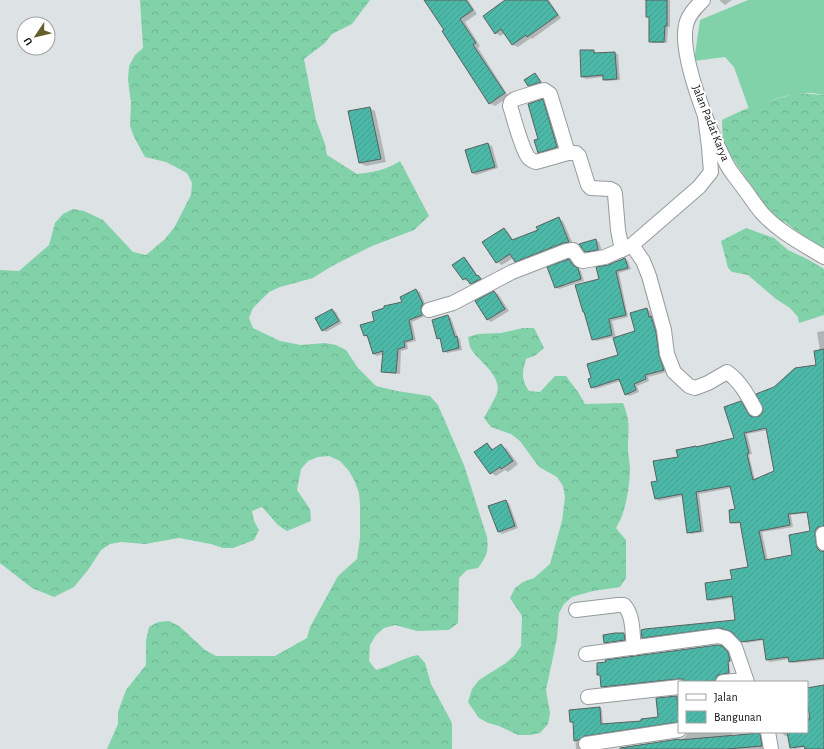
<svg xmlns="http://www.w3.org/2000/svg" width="824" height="749" font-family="'Alegreya Sans',sans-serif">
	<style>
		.grass { fill: #81d1a9 }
		.forest { fill: url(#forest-crowns) }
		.shadow { fill: #0003; fill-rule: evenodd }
		.building { fill: url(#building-hatch); stroke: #5b605f; fill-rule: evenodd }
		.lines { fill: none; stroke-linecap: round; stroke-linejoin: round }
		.minor-casing { stroke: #959b9c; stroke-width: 16 }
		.minor { stroke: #fff; stroke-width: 14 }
		.labels { text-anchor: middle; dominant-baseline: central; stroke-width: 4; stroke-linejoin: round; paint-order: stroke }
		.street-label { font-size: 12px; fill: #101313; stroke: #fff }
	</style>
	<defs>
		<pattern id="forest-crowns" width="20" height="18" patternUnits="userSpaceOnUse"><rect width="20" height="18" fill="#81d1a9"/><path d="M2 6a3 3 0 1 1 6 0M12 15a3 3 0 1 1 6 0" fill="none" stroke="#6eb391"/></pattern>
		<pattern id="building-hatch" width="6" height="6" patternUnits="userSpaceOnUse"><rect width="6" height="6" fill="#4cb9a8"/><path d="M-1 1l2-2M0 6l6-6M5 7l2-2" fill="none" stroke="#419e90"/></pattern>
	</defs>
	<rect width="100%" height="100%" fill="#dde3e4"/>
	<!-- grass -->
	<path class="grass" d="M748 0H824V95C799 88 772 100 749 109L734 67 725 57 694 61 700 20Z"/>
	<!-- forest -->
	<g class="forest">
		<path d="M140 0H370L352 24 332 34 325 43 304 59 316 120 325 144 327 155 357 174C373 172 387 170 400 161L429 216 414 230 372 246 332 266 313 278 280 287 269 292 253 308 249 318 253 328 280 341 301 345 325 343 336 345 346 350 358 368 376 386 397 391 430 396 438 405 464 465 487 537C489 552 486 557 478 568L467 570 459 578 458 623 449 630 417 631 395 625 384 628 376 635 370 645 369 661 376 670C391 666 403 658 418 655L425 663 431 684 452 723V749H107L118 724V712L126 690 146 665V641L149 627 158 622 169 621 179 626 205 650 216 656H275L307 638 310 627 338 576 357 559 360 538V504L359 493 355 482 349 471 340 461 329 456 318 457 308 461 301 469 297 490 310 509 311 521 287 531 278 525 262 507 252 511 254 521 259 530 254 540 233 548H223L211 544 179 538 145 544 121 542 110 544 101 550 88 570 74 587 54 597 32 588 0 563V270L19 271 49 245 55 223 63 214 73 209 84 211 103 220 133 252 146 255 165 239 174 228 191 195 192 183 187 173 166 162 145 157 134 137 130 126 131 103 128 80 129 66 135 55 143 48Z"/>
		<path d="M798 93 824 95V251L807 239 785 222 780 220 766 208 723 144 722 120C746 107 772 100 798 93Z"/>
		<polygon points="746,228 774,238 788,250 809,260 824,269 824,315 799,323 798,317 790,308 776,299 748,275 732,272 728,268 721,241"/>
		<path d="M523 328H534L544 348 536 355 526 359C522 373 521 379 529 391L540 392 555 376H566L578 392 585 404 623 403C631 423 628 429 628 449 628 456 630 464 630 471 629 490 626 512 616 528L626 540V578L620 587 593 591 572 597 564 604 559 613 557 638 546 690 550 713 548 724 540 733 530 735H518L499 726 488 723 479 718 468 702 472 689 479 680 506 663 514 656 521 646 522 616 510 598 515 588 523 582 534 578 550 564 562 521 565 497 563 486 557 477 539 467 520 441 511 434 491 427 484 418C488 410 494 401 497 393 502 375 479 362 471 349 469 346 469 341 468 337L478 334 501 333Z"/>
	</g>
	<!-- shadow -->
	<g class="shadow">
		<polygon points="426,0 468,0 477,14 465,22 480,46 478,48 509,97 495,106 489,103"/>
		<polygon points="507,0 549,0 561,18 532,39 531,38 518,47 513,45 505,33 500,36 496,33"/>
		<polygon points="644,0 670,0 670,27 668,27 667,43 653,43 650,41 650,18 647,16 647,2"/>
		<polygon points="719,0 732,0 725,5"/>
		<polygon points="594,51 597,54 615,53 618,54 620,80 607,81 604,80 604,77 586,79 582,77"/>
		<polygon points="543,101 548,103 562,150 544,155 539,152"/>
		<polygon points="369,108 375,111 386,162 366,166 360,163"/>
		<polygon points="488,144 492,146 498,168 476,175 473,173"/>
		<polygon points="558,219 563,221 573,244 520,264 513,258 502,265 497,262 484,243 504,229 508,232 514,241 539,230"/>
		<polygon points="595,240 599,242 602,251 589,254 585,251"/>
		<polygon points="464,258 467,260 478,276 483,280 474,285 469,280 467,281 464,280 454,265"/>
		<polygon points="625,259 628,261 631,269 619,273 628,317 612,321 616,338 636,332 647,309 650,311 652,318 655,320 667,372 648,377 649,381 637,386 639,392 629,396 626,394 621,381 595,389 592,387 619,356 614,337 596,341 593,339 600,279 609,266"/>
		<polygon points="569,260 581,271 584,281 559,289 556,287"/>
		<polygon points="416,290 420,292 426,306 424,311 425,316 412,322 416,341 407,343 408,349 401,351 400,374 386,373 382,371 384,354 377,356 373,354 368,338 365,335 375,321 403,302"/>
		<polygon points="494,292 498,294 509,311 491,322 488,320"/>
		<polygon points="332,310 336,312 342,323 326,332 323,330"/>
		<polygon points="448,316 451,318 458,338 460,339 462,350 447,353 444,351 441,340 438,338"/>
		<path d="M824 331V528L818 537 820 551 824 552V660L793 663 790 661V659L770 662 767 660 764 640 746 643 734 633 721 629 646 639 643 637 736 621 733 598 711 601 708 599 749 567 741 523 735 524 731 522 736 510 731 488 699 494 704 532 691 534 688 532 683 496 659 501 656 499 658 482 679 458 696 447 736 439 741 402 744 404 753 418H755L763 414 775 388 817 365 820 351 817 332ZM768 430 775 471 755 480 749 455 752 454 747 434ZM809 513 811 532 794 556 768 561 762 532 793 527 791 515Z"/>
		<polygon points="487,444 494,450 501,445 507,449 518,464 508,472 505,470 496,476 491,473"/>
		<polygon points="505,501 509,503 518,528 502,534 499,532"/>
		<polygon points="624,634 625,635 626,641 605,642"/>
		<polygon points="724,648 729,654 731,660 732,661 729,662 730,674 720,676 717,682 686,682 684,680 681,679 604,688 602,686 600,675 598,675"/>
		<polygon points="824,686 824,749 806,749 806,747 794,749 791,747 789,735 785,736 781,732 807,732 807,718 811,717 807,689"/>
		<polygon points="679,696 679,722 587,736 583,738 580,742 579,747 581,749 576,749 574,723 571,722 600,708 602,710 603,725 642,722 659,718 657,699"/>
		<polygon points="688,732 736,732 727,737 759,734 761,735 764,749 617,749 681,739 685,737"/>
	</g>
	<!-- building -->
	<g class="building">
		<polygon points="424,0 466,0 473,10 460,19 476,43 473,45 505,93 489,104 442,31 444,30"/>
		<polygon points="505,0 547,0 558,15 527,37 526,35 512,45 501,29 495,34 483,16"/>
		<polygon points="646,0 667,0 667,26 665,26 664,42 649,42 649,17 646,17"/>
		<polygon points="580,50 594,50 594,53 615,52 617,79 603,80 603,75 581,77"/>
		<polygon points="535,73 541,82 528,86 524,80"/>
		<polygon points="543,99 557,147 538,153 534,140 538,139 528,104"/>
		<polygon points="370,107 381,159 359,163 348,111"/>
		<polygon points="488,143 495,167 472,173 465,150"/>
		<polygon points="559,217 569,242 563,243 515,262 510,254 496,263 482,242 504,228 512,240 538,230 536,227"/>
		<polygon points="596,239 598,250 585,252 579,244"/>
		<polygon points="464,257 477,276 478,275 481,279 470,284 466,278 463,280 452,265"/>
		<polygon points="625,258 628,268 616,271 626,315 609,319 612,335 592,340 584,312 583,312 575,285 599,279 596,267 608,265"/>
		<polygon points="569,259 573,265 578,268 581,279 555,288 547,267"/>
		<polygon points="416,289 423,304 421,308 422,315 409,320 413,339 404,342 405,347 398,349 396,373 381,372 383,351 373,354 367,335 364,336 360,325 374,321 372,312 384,308 384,306 402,302 400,297"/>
		<polygon points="494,291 505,309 487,320 475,301"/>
		<polygon points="647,308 649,317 651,316 656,332 659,355 664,370 645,375 646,379 634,384 636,390 625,395 619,379 591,388 588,379 591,378 587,364 618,355 613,338 635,331 630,313"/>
		<polygon points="332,309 339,321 322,331 315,318"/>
		<polygon points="448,315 455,337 457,336 459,348 443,352 440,338 437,339 432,320"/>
		<path d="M824 349V526L818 527 815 531V535L817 548 820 551H824V658L789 662 788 657 766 660 763 639 741 642 732 632 720 628 642 638 641 630 645 629 735 620 732 596 707 600 705 583 732 579 730 570 748 567 740 522 730 523 729 510 735 509 730 486 696 492 701 531 687 533 682 494 655 499 651 482 657 481 653 461 678 457 676 450 696 446V447L734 438 724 407 741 401 750 416 755 417 759 416 762 413 763 409 756 394 774 387 795 368 816 365 814 351ZM766 428 774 471 753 480 747 454 749 453 744 433ZM807 512 810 531 789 535 792 555 765 560 759 531 790 525 788 514Z"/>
		<polygon points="487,443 492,450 501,444 513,461 501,469 500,467 490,474 474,452"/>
		<polygon points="506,500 515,526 498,532 488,506"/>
		<polygon points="615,633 624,633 625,640 604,643 603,635"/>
		<polygon points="718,645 722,646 728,652 730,661 728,661 729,673 718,675 715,681 686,682 683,679 678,679 601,687 600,675 597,675 597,663 606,662 605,660"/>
		<polygon points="824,685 824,749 805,749 804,746 790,748 787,732 807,732 807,719 810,719 807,701 807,688"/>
		<polygon points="677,696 679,722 585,736 578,740 574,741 573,722 570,722 569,710 600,707 601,724 641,721 641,719 658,717 656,698"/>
		<polygon points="760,733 762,746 727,749 620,749 620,748 679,739 679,740"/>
	</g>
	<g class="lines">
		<defs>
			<g id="minor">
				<path d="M703 0C696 7 688 15 686 25 679 56 710 132 725 161 729 170 736 178 742 186 749 195 755 205 762 213 779 232 803 244 824 257"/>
				<path d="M705 116 709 147 711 172 699 187 632 245 643 261 649 276 664 330 667 354 674 372 689 386 695 388 708 383 727 372C740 381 748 396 755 409"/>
				<path d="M568 153 550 94 544 90 537 92 515 99 511 102 510 106C514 118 521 147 528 157 530 160 533 161 536 162L568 153H576L579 156 588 185 591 188 610 189 614 191 615 194 618 230 622 250"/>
				<polyline points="429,310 453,303 512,272 566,251 573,250 580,260 583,261 605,257 630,246"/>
				<polyline points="823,534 824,543"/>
				<path d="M576 610 618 605H624C634 616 632 634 634 648"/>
				<polyline points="586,654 718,636 726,638 735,647 747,682"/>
				<polyline points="723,682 745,680"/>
				<polyline points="588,697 679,687"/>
				<polyline points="768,732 771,749"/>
				<polyline points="586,744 679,730"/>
			</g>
		</defs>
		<!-- minor casing -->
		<use href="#minor" class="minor-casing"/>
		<!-- minor -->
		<use href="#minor" class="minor"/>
	</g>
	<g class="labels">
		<!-- street labels -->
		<g class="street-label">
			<text transform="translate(711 123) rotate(68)">Jalan Padat Karya</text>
		</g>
	</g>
	<!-- legend -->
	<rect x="678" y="681" width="130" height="52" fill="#ffffff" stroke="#9fa1a1"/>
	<rect x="686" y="694" width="20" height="6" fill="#ffffff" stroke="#9fa1a1"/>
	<text x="714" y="701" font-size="12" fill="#101313">Jalan</text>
	<rect x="686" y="711" width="20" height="12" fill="url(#building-hatch)" stroke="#9fa1a1"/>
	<text x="714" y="721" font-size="12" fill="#101313">Bangunan</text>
	<!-- north arrow -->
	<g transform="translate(36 36) rotate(235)"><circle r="19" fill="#ffffff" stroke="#9fa1a1"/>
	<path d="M0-3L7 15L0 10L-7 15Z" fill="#655f2b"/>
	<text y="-6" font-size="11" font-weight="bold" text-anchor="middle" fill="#101313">U</text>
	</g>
</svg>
